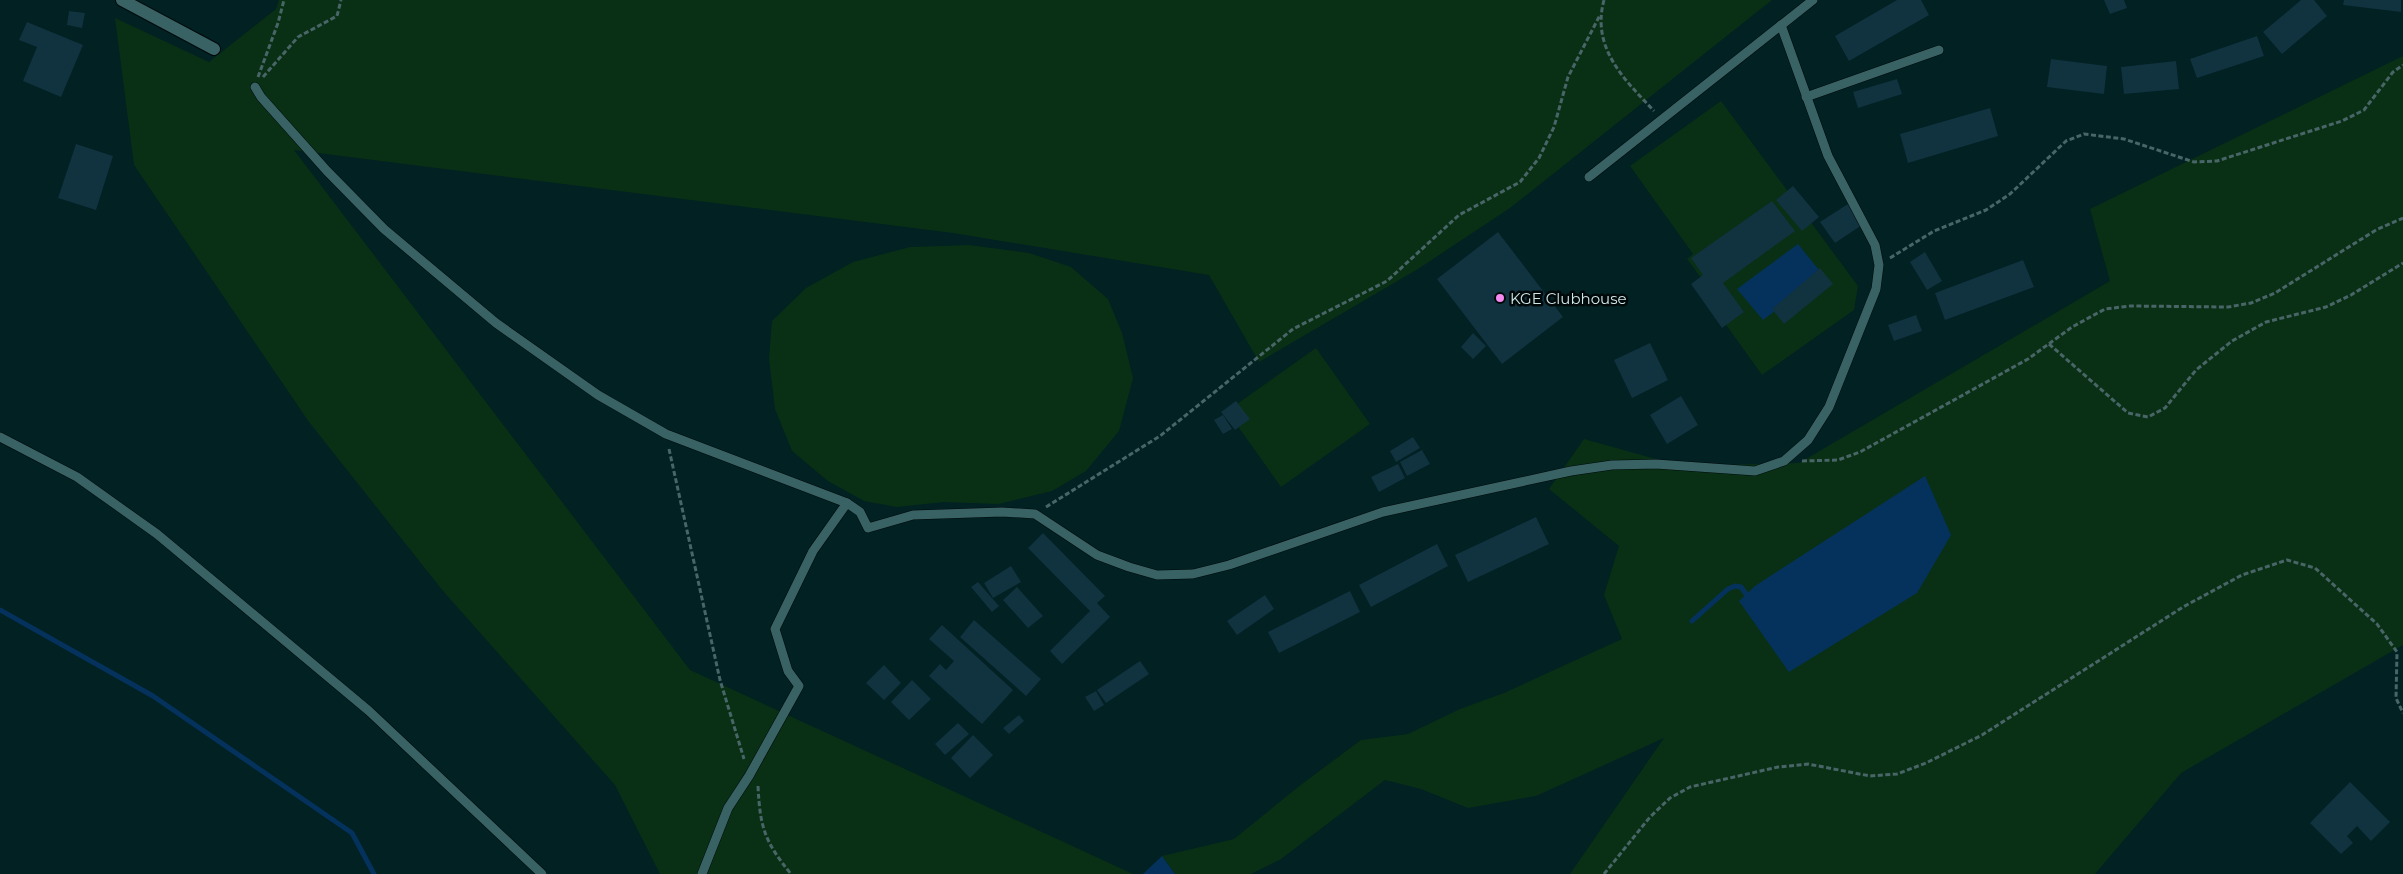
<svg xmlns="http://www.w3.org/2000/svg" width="2403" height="874" font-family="Montserrat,sans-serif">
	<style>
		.green { fill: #093015 }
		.water { fill: #05325d }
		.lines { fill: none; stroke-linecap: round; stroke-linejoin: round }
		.stream { stroke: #05325d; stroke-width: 5 }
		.building { fill: #11323f }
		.service-casing { stroke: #00090a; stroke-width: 10 }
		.minor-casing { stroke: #00090a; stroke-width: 14 }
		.path { stroke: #486567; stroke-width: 3; stroke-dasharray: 5 2.5; stroke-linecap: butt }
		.service { stroke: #396265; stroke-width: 9 }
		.minor { stroke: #396265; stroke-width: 12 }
		.poi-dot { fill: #f489f0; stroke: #00090a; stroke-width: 2 }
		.labels { text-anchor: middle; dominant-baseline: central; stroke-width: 5; stroke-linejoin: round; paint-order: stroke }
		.poi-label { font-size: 15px; fill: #d0e6e7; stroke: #00090a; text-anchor: start }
	</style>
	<rect width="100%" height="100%" fill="#012123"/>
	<!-- green -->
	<g class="green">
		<polygon points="279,0 1772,0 1510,208 1418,269 1259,362 1209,275 953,233 294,150 690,670 1133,874 660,874 615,785 443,591 309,422 134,165 115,18 209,62 276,9"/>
		<polygon points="2403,56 2403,645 2181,773 2095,874 1570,874 1664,738 1536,796 1468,808 1421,789 1385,780 1281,859 1251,874 1175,874 1162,856 1234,839 1298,787 1361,740 1408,734 1460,709 1504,693 1622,639 1604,595 1619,546 1549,489 1584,439 1681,466 1799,463 2110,281 2090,209"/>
		<polygon points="1721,101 1858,286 1854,310 1762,375 1704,294 1710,290 1687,259 1693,254 1630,166"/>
		<polygon points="969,245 1029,253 1071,267 1108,299 1122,333 1133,378 1119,431 1086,471 1052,491 999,504 944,502 897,507 864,501 828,481 792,451 775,409 769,359 772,321 806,288 853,262 910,247"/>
		<polygon points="1316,348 1370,424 1281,487 1227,411"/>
	</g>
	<!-- water -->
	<g class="water">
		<polygon points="1798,244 1823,275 1763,320 1737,289"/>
		<polygon points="1925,476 1951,535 1917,593 1789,672 1739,601 1755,586"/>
		<polygon points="1162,856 1175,874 1143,874"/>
	</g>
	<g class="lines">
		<!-- stream -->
		<g class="stream">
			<polyline points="0,610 153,696 352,833 374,874"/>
			<polyline points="1692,621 1728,589 1735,586 1741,587 1746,594"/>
		</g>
	</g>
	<!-- building -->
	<g class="building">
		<polygon points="1897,0 1921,0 1929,15 1849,61 1835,36"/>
		<polygon points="2104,0 2124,0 2127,8 2110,14"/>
		<polygon points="2301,0 2314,0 2327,16 2282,54 2263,32"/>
		<polygon points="2344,0 2401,0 2401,12 2343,5"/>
		<polygon points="69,11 85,13 82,28 67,25"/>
		<polygon points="27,22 83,45 61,97 23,81 37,47 19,40"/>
		<polygon points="2257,36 2264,56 2197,78 2190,59"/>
		<polygon points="2051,59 2107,66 2104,94 2047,87"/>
		<polygon points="2176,61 2179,89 2124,94 2121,67"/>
		<polygon points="1897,79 1902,94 1858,108 1853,92"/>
		<polygon points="1990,108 1998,136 1908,163 1900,134"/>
		<polygon points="76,144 113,156 96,210 58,198"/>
		<polygon points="1793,186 1819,217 1802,231 1776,200"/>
		<polygon points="1772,201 1795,231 1723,283 1744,312 1722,328 1691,284 1703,275 1691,258"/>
		<polygon points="1848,204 1862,225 1835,243 1820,222"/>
		<polygon points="1498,232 1563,317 1502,364 1437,279"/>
		<polygon points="1925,252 1942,281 1927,290 1910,262"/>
		<polygon points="2023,260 2034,287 1945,320 1935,293"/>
		<polygon points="1820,268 1833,284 1784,324 1772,309"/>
		<polygon points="1916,315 1922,331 1894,341 1888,325"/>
		<polygon points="1473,333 1486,346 1473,359 1461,347"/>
		<polygon points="1650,343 1668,380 1632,398 1614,360"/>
		<polygon points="1681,396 1698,425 1667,444 1650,415"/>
		<polygon points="1236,401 1250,419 1235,430 1221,412"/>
		<polygon points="1223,415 1232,429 1223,434 1214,420"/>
		<polygon points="1413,437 1420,448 1396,462 1390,451"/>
		<polygon points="1422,450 1430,464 1407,476 1400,462"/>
		<polygon points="1398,464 1405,478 1379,492 1371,477"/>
		<polygon points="1536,517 1549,544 1468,582 1455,555"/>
		<polygon points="1043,533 1105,596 1097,603 1110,617 1062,664 1050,651 1090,611 1028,548"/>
		<polygon points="1437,544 1448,566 1371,607 1359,585"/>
		<polygon points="1011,566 1021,582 993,598 984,583"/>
		<polygon points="978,582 999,606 992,612 971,587"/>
		<polygon points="1017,587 1043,616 1028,628 1003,600"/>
		<polygon points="1350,591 1360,612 1279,653 1268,632"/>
		<polygon points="1265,595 1274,609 1237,635 1227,621"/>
		<polygon points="974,620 1041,679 1026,696 960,637"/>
		<polygon points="942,625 1013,690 982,724 929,676 940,664 946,670 954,661 929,639"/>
		<polygon points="1140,661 1149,674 1106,703 1097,690"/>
		<polygon points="884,665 901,683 884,700 866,683"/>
		<polygon points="912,680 931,699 909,720 891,702"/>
		<polygon points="1096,691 1104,705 1094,711 1085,697"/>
		<polygon points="1019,715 1024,721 1009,734 1003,728"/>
		<polygon points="958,723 969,734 945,755 935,744"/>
		<polygon points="973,735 993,755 970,778 951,758"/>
		<polygon points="2350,782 2390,822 2371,841 2357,826 2347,836 2353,843 2341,854 2310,823"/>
	</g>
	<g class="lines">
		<defs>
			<g id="service">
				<polyline points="255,87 261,97 327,171 384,229 496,323 598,395 666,434 847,503 860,512 868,528 913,515 1002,512 1035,514 1097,555 1129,567 1157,575 1193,574 1229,565 1383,512 1571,471 1612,465 1656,464 1755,471 1784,461 1808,440 1829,407 1876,289 1879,265 1875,245 1828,156 1781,25"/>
				<polyline points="1806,97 1939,50"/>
				<polyline points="1589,177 1813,0"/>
				<polyline points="0,437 77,477 157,534 369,711 542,874"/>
				<polyline points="702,874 728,808 749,776 799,686 788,671 775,629 813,551 847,503"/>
			</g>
			<polyline id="minor" points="122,0 214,49"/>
		</defs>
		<!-- service casing -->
		<use href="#service" class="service-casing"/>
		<!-- minor casing -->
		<use href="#minor" class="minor-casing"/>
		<!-- path -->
		<g class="path">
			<path d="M1604 0C1591 48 1624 79 1654 111"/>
			<polyline points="258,77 278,23 284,0"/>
			<polyline points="263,77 298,37 337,16 341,0"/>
			<polyline points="1890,258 1934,231 1986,210 2010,194 2066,141 2084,134 2124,139 2194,162 2217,161 2342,121 2364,110 2393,72 2403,65"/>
			<polyline points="2049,344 2128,413 2148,417 2165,408 2196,370 2232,341 2266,322 2326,307 2351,295 2403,263"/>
			<polyline points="669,449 720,680 744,759"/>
			<polyline points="1802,461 1838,460 1860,452 2028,359 2072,327 2105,309 2130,306 2228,307 2251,303 2275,293 2376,230 2403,218"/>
			<polyline points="1046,507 1160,436 1293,329 1387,281 1459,215 1520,182 1539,158 1554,127 1568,77 1600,15"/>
			<path d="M758 786C760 828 765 842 791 874"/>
			<polyline points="1604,874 1650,817 1670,798 1690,787 1778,767 1808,764 1870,776 1897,774 1926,763 1982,735 2183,607 2242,575 2287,560 2315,568 2377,624 2397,652 2396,698 2403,713"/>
		</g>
		<!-- service -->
		<use href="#service" class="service"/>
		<!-- minor -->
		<use href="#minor" class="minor"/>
	</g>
	<!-- markers -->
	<circle class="poi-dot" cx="1500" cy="298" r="5"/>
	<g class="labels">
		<!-- poi labels -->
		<g class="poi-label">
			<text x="1510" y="298">KGE Clubhouse</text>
		</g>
	</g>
</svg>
